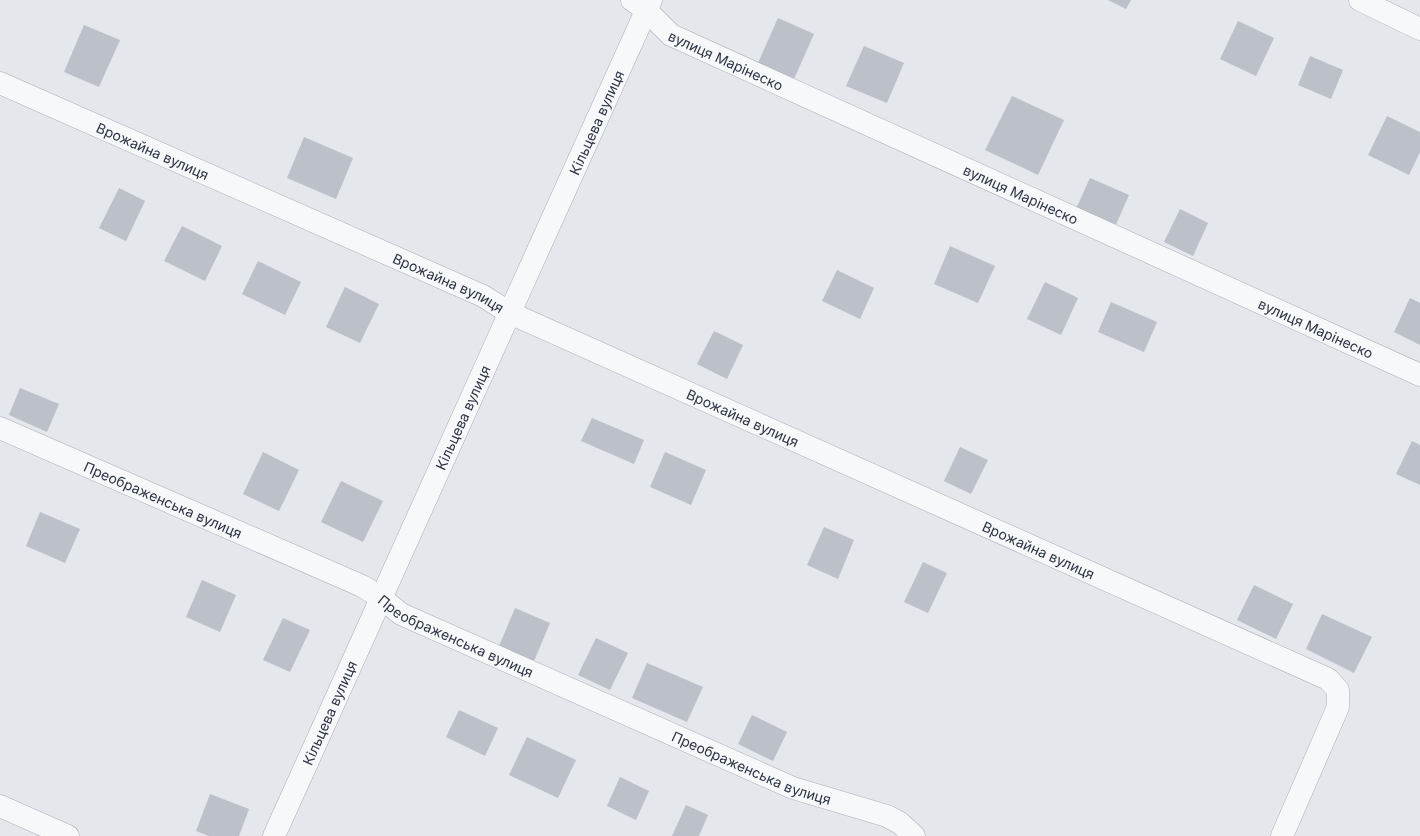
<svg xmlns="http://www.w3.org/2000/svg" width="1420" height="836" font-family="Inter,sans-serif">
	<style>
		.building { fill: #bbc0c9 }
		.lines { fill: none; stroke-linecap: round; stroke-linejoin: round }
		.minor-casing { stroke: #a9aeb6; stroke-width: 23 }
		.minor { stroke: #f7f8fa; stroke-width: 22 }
		.labels { text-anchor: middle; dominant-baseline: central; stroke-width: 4; stroke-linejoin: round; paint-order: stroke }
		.street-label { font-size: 14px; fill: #2b3444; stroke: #f4f6f9 }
	</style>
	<rect width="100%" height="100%" fill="#e4e7eb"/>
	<!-- building -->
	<g class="building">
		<polygon points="1108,0 1131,0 1126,9"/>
		<polygon points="778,18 814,34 794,79 758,63"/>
		<polygon points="1238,21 1274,38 1256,76 1220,59"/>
		<polygon points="84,25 120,40 99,87 64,72"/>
		<polygon points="864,46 904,63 887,103 846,86"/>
		<polygon points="1310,56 1343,70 1331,99 1298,85"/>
		<polygon points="1012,96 1064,120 1038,175 985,150"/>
		<polygon points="1387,116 1420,132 1420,152 1409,175 1368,155"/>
		<polygon points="304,137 353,158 336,199 287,178"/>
		<polygon points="1090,178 1129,195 1114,229 1075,211"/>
		<polygon points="119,188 145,201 126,241 99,228"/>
		<polygon points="1180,209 1208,223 1193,256 1164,242"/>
		<polygon points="182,226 222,246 205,281 164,261"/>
		<polygon points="950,246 995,266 978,303 934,284"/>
		<polygon points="258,261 301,282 285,315 242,294"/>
		<polygon points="837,270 874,288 860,319 822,301"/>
		<polygon points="1045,282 1078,298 1061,335 1027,319"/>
		<polygon points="345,287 379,304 360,343 326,327"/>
		<polygon points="1410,298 1420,303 1420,345 1394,332"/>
		<polygon points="1111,302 1157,322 1144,352 1098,332"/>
		<polygon points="714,331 743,345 727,379 697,364"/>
		<polygon points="20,388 59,404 47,432 9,415"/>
		<polygon points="592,418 644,440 634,464 581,441"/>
		<polygon points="1412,441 1420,445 1420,485 1396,474"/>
		<polygon points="960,447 988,460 971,494 944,481"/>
		<polygon points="263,452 299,470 279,511 243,494"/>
		<polygon points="665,452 706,470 691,505 650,487"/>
		<polygon points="341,481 383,501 363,542 321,522"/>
		<polygon points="40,512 80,529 65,563 26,546"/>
		<polygon points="824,527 854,540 838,579 807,565"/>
		<polygon points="923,562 947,573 928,613 904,602"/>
		<polygon points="202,580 236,595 220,632 186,617"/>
		<polygon points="1254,585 1293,604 1276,639 1237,620"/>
		<polygon points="515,608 550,623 534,661 499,646"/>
		<polygon points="1322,614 1372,637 1354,673 1306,649"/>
		<polygon points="283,618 310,630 290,672 263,660"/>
		<polygon points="596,638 628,653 610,690 578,675"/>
		<polygon points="647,663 703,687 687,722 632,698"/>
		<polygon points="459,710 498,728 485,756 446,737"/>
		<polygon points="752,715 787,732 773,761 738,744"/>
		<polygon points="527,737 576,760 558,798 509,775"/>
		<polygon points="620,777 649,791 636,820 607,806"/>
		<polygon points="210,794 249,809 239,836 209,836 196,831"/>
		<polygon points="686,805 708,815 699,836 672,836"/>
	</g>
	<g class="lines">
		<defs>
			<g id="minor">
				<path id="s1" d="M632 0 647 11 671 35 1420 375"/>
				<polyline points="1360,0 1420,29"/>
				<path id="s2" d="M0 83 483 296 510 313 1328 679 1338 690V707L1282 836"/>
				<path id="s3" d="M0 428 362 586 380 597 401 614 793 788 887 816 900 823 914 836"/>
				<polyline points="0,806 68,836"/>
				<path id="s4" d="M274 836C398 556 526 279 651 0"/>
			</g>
		</defs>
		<!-- minor casing -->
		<use href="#minor" class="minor-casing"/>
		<!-- minor -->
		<use href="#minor" class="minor"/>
	</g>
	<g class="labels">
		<!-- street labels -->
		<g class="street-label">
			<text stroke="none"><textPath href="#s1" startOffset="113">вулиця Марінеско</textPath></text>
			<text stroke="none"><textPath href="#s4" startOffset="783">Кільцева вулиця</textPath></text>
			<text stroke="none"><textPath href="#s2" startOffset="167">Врожайна вулиця</textPath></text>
			<text stroke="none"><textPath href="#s1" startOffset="437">вулиця Марінеско</textPath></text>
			<text stroke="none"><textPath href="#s2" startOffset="491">Врожайна вулиця</textPath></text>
			<text stroke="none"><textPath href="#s1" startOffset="761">вулиця Марінеско</textPath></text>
			<text stroke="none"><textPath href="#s2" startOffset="815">Врожайна вулиця</textPath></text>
			<text stroke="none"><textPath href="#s4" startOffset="459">Кільцева вулиця</textPath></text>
			<text stroke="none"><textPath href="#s3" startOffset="178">Преображенська вулиця</textPath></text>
			<text stroke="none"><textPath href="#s2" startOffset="1139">Врожайна вулиця</textPath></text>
			<text stroke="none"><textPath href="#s3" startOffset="502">Преображенська вулиця</textPath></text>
			<text stroke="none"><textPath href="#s4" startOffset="135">Кільцева вулиця</textPath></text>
			<text stroke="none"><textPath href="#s3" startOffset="826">Преображенська вулиця</textPath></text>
		</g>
	</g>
</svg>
